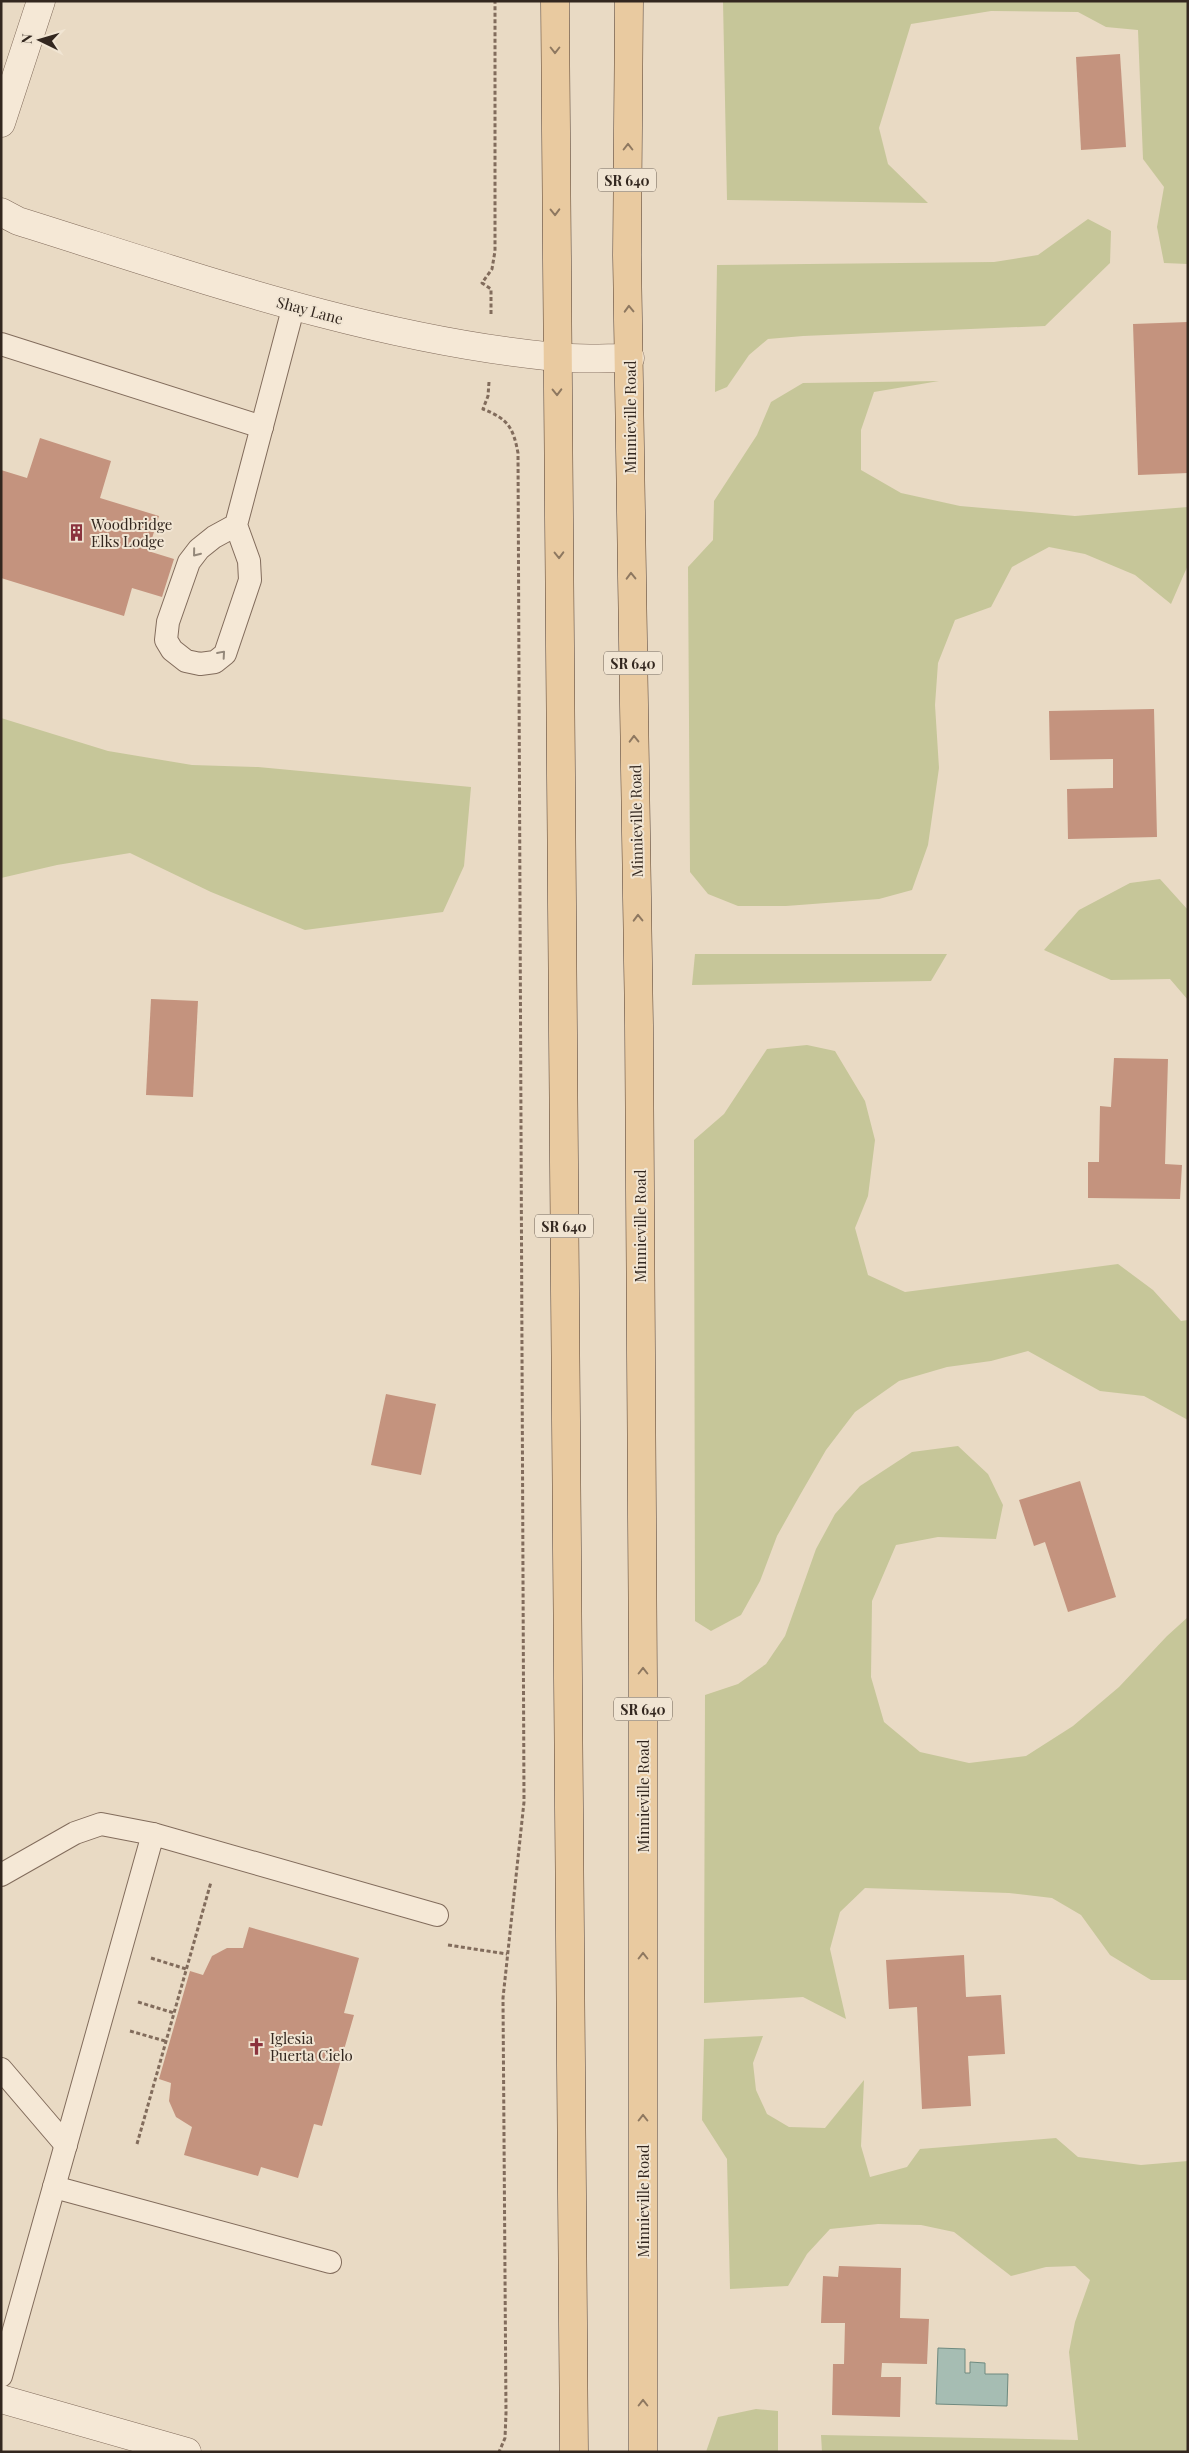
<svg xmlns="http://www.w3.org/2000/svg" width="1189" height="2453" font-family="'Playfair Display',serif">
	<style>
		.green { fill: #c6c699 }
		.water { fill: #a6bdb3; stroke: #6e8a80 }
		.building { fill: #c4937e }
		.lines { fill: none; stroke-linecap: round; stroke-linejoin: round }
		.lane-casing { stroke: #826c5c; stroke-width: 24 }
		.street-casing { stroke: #826c5c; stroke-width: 29 }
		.primary-casing { stroke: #503c30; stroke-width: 29 }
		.path { stroke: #826c5c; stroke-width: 3; stroke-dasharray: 4 2.5; stroke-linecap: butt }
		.lane { stroke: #f5e8d6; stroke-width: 22 }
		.street { stroke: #f5e8d6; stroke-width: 28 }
		.primary { stroke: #e9caa0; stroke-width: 28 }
		.oneway { stroke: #8e7860 }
		.oneway2 { stroke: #94887a }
		.labels { text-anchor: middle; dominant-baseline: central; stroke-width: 4; stroke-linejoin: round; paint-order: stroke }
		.shield { fill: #f1e5d3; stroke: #6c6055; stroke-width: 1 }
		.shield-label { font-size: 14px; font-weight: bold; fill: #33271f }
		.street-label { font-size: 15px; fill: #33271f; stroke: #f1e5d3 }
		.poi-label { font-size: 15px; fill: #33271f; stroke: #f1e5d3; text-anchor: start }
	</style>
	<rect width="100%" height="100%" fill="#e9dac4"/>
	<!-- green -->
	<g class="green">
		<polygon points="723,1 1188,1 1188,264 1164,263 1157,227 1164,187 1143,159 1138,30 1106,27 1078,12 991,11 911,24 879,128 888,164 928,203 727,200"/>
		<polygon points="1088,219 1111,231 1110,263 1045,326 803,336 768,339 749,355 727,387 715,392 717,265 994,262 1038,255"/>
		<polygon points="939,381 874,392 861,430 861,470 901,493 960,506 1075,516 1188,507 1188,565 1171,604 1135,575 1085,554 1049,547 1012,567 991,607 955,620 938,663 935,705 939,768 928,845 912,890 879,899 786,906 738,906 708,894 690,872 688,567 713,540 714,501 757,435 771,402 803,383"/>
		<polygon points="1,718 108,751 192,765 258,767 471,787 464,866 443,912 305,930 211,892 130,853 57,865 1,878"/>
		<polygon points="1160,879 1188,910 1188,1000 1170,979 1111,980 1044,950 1079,910 1130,883"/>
		<polygon points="695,954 947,954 931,981 692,985"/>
		<polygon points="807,1045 835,1051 865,1101 875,1140 868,1196 855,1228 868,1275 905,1292 1118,1264 1153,1290 1181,1321 1188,1320 1188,1420 1144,1396 1100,1391 1028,1351 991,1361 947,1367 899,1381 855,1412 826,1450 800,1495 777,1536 760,1581 741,1615 711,1631 695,1621 694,1140 724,1114 767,1049"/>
		<polygon points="958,1446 988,1474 1003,1505 996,1539 938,1537 896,1545 872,1601 871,1677 884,1722 920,1752 969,1763 1026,1756 1073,1726 1119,1687 1167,1636 1188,1617 1188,1980 1151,1980 1110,1955 1081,1915 1052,1898 1009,1893 865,1888 840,1912 830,1949 846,2019 803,1997 704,2003 705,1695 738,1684 766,1664 785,1636 816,1549 835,1514 860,1486 912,1452"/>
		<polygon points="763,2036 753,2063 756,2090 767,2114 789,2127 825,2128 864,2080 861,2146 870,2177 907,2167 920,2149 1056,2138 1078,2157 1141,2165 1188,2161 1188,2452 822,2452 821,2435 1078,2440 1069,2352 1075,2322 1090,2280 1075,2266 1046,2267 1011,2276 954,2232 921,2225 878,2224 830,2229 807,2254 788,2286 730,2289 727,2159 702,2120 704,2039"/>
		<polygon points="756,2409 778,2411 778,2452 706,2452 718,2417"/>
	</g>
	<!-- water -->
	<polygon class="water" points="938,2348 965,2349 965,2373 970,2373 970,2362 985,2363 985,2374 1008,2374 1007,2406 936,2404"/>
	<!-- building -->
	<g class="building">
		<polygon points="1120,54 1126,147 1081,150 1076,57"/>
		<polygon points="1188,322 1188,473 1138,475 1133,324"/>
		<polygon points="40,438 111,461 100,498 159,516 148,551 174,559 162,597 132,588 124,616 1,578 1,470 27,478"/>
		<polygon points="1154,709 1157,837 1068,839 1067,789 1113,788 1113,759 1050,760 1049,711"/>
		<polygon points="151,999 198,1001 193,1097 146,1095"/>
		<polygon points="1114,1058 1168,1059 1165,1164 1182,1165 1180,1199 1088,1198 1088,1162 1099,1162 1100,1106 1111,1107"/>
		<polygon points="386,1394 436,1404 421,1475 371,1465"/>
		<polygon points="1080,1481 1116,1597 1068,1612 1045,1542 1034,1546 1019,1500"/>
		<polygon points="249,1927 359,1958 344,2013 354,2015 322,2126 314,2124 298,2178 261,2167 258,2176 184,2155 192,2127 176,2117 169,2101 171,2083 159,2079 190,1971 203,1975 212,1956 227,1948 243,1948"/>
		<polygon points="964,1955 966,1997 1001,1995 1005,2054 968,2056 971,2106 922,2109 917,2007 889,2009 886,1960"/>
		<polygon points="839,2266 901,2268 900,2318 929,2319 927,2364 882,2363 881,2377 901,2377 900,2417 832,2415 833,2364 844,2364 845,2323 821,2323 823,2276 838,2277"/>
	</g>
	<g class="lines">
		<defs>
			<g id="lane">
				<polyline points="1,344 262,427"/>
				<polyline points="236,525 214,537 199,549 189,562 168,622 166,640 172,650 186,661 200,664 215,662 225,654 250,580 249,561 236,525 294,305"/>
				<polyline points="1,1875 75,1833 101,1824 153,1834"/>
				<polyline points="1,2069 66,2145"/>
				<polyline points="54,2187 330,2262"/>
				<polyline points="1,2376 153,1834 437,1915"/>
			</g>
			<g id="street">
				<polyline points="1,123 41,1"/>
				<path d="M1 212 18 221C194 276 370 339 555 357 579 360 605 358 630 358"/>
				<polyline points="1,2399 187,2452"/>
			</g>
			<g id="primary">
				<polyline points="555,1 574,2452"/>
				<polyline points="629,1 627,255 639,1025 643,1680 643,2452"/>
			</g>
		</defs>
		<!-- lane casing -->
		<use href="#lane" class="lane-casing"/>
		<!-- street casing -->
		<use href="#street" class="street-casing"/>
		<!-- primary casing -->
		<use href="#primary" class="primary-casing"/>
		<!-- path -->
		<g class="path">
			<polyline points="491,314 491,289 482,283 492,269 495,251 495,1"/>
			<path d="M489 382 488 396 483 409C508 419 513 427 518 453L524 1802 503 1998 506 2413 505 2438 499 2452"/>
			<polyline points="448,1945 507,1954"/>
			<polyline points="151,1958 186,1969"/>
			<polyline points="138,2002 174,2013"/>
			<polyline points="130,2031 165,2041"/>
			<polyline points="137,2144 211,1882"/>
		</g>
		<!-- lane -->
		<use href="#lane" class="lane"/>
		<!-- street -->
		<use href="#street" class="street"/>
		<!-- primary -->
		<use href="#primary" class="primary"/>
	</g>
	<!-- one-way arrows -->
	<defs><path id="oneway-chevron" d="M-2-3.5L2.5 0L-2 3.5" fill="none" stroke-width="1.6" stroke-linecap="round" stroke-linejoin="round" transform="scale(1.25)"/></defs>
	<g class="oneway">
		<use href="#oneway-chevron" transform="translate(555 50) rotate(90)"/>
		<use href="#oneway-chevron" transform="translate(628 147) rotate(-90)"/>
		<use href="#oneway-chevron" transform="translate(555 212) rotate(89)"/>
		<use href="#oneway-chevron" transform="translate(629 309) rotate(-92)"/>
		<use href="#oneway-chevron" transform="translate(557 392) rotate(89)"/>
		<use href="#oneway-chevron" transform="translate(559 555) rotate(89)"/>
		<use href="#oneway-chevron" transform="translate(631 576) rotate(-91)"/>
		<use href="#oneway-chevron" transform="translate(634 739) rotate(-91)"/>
		<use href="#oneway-chevron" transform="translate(638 918) rotate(-91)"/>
		<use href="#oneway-chevron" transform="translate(643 1671) rotate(-90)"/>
		<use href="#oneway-chevron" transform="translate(643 1956) rotate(-90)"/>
		<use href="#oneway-chevron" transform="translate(643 2118) rotate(-90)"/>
		<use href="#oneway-chevron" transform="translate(643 2403) rotate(-90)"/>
	</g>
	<g class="oneway2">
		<use href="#oneway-chevron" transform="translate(196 553) rotate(129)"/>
		<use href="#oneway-chevron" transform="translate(222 654) rotate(-49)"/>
	</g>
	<!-- icons -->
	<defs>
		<symbol id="building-bare" viewBox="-9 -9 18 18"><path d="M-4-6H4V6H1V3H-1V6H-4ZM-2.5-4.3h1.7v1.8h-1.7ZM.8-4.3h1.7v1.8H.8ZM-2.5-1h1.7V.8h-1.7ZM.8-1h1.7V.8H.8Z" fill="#8b333d" stroke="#f1e5d3" stroke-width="2.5" paint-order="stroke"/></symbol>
		<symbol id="church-bare" viewBox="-9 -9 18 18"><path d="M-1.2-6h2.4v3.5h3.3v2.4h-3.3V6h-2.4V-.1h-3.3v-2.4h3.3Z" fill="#8b333d" stroke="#f1e5d3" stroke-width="2.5" paint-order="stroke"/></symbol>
	</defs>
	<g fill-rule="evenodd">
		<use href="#building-bare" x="64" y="520" width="25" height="25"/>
		<use href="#church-bare" x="244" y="2034" width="25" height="25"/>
	</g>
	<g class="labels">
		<!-- shield labels -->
		<g class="shield">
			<rect x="598" y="168.5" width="58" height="23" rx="4"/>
			<rect x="604" y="651.5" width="58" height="23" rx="4"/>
			<rect x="535" y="1214.5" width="58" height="23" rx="4"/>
			<rect x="614" y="1697.5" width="58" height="23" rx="4"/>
		</g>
		<g class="shield-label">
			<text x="627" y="180">SR 640</text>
			<text x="633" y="663">SR 640</text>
			<text x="564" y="1226">SR 640</text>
			<text x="643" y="1709">SR 640</text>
		</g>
		<!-- street labels -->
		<g class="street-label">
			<text transform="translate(310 310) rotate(15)">Shay Lane</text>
			<text transform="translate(630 417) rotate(-90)">Minnieville Road</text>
			<text transform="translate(636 821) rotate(-91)">Minnieville Road</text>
			<text transform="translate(640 1226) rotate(-90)">Minnieville Road</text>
			<text transform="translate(643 1796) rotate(-90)">Minnieville Road</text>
			<text transform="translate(643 2201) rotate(-90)">Minnieville Road</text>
		</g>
		<!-- poi labels -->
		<g class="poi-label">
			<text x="91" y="524">Woodbridge<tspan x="91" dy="17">Elks Lodge</tspan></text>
			<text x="270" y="2038">Iglesia<tspan x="270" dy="17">Puerta Cielo</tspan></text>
		</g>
	</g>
	<!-- border -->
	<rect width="1189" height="2453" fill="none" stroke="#33271f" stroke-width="5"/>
	<!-- north arrow -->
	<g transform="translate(40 40) rotate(275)" stroke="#f1e5d3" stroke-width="4" paint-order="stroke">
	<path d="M0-4L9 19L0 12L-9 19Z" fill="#33271f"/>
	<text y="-8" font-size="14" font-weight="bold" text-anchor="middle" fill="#33271f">N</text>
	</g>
</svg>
